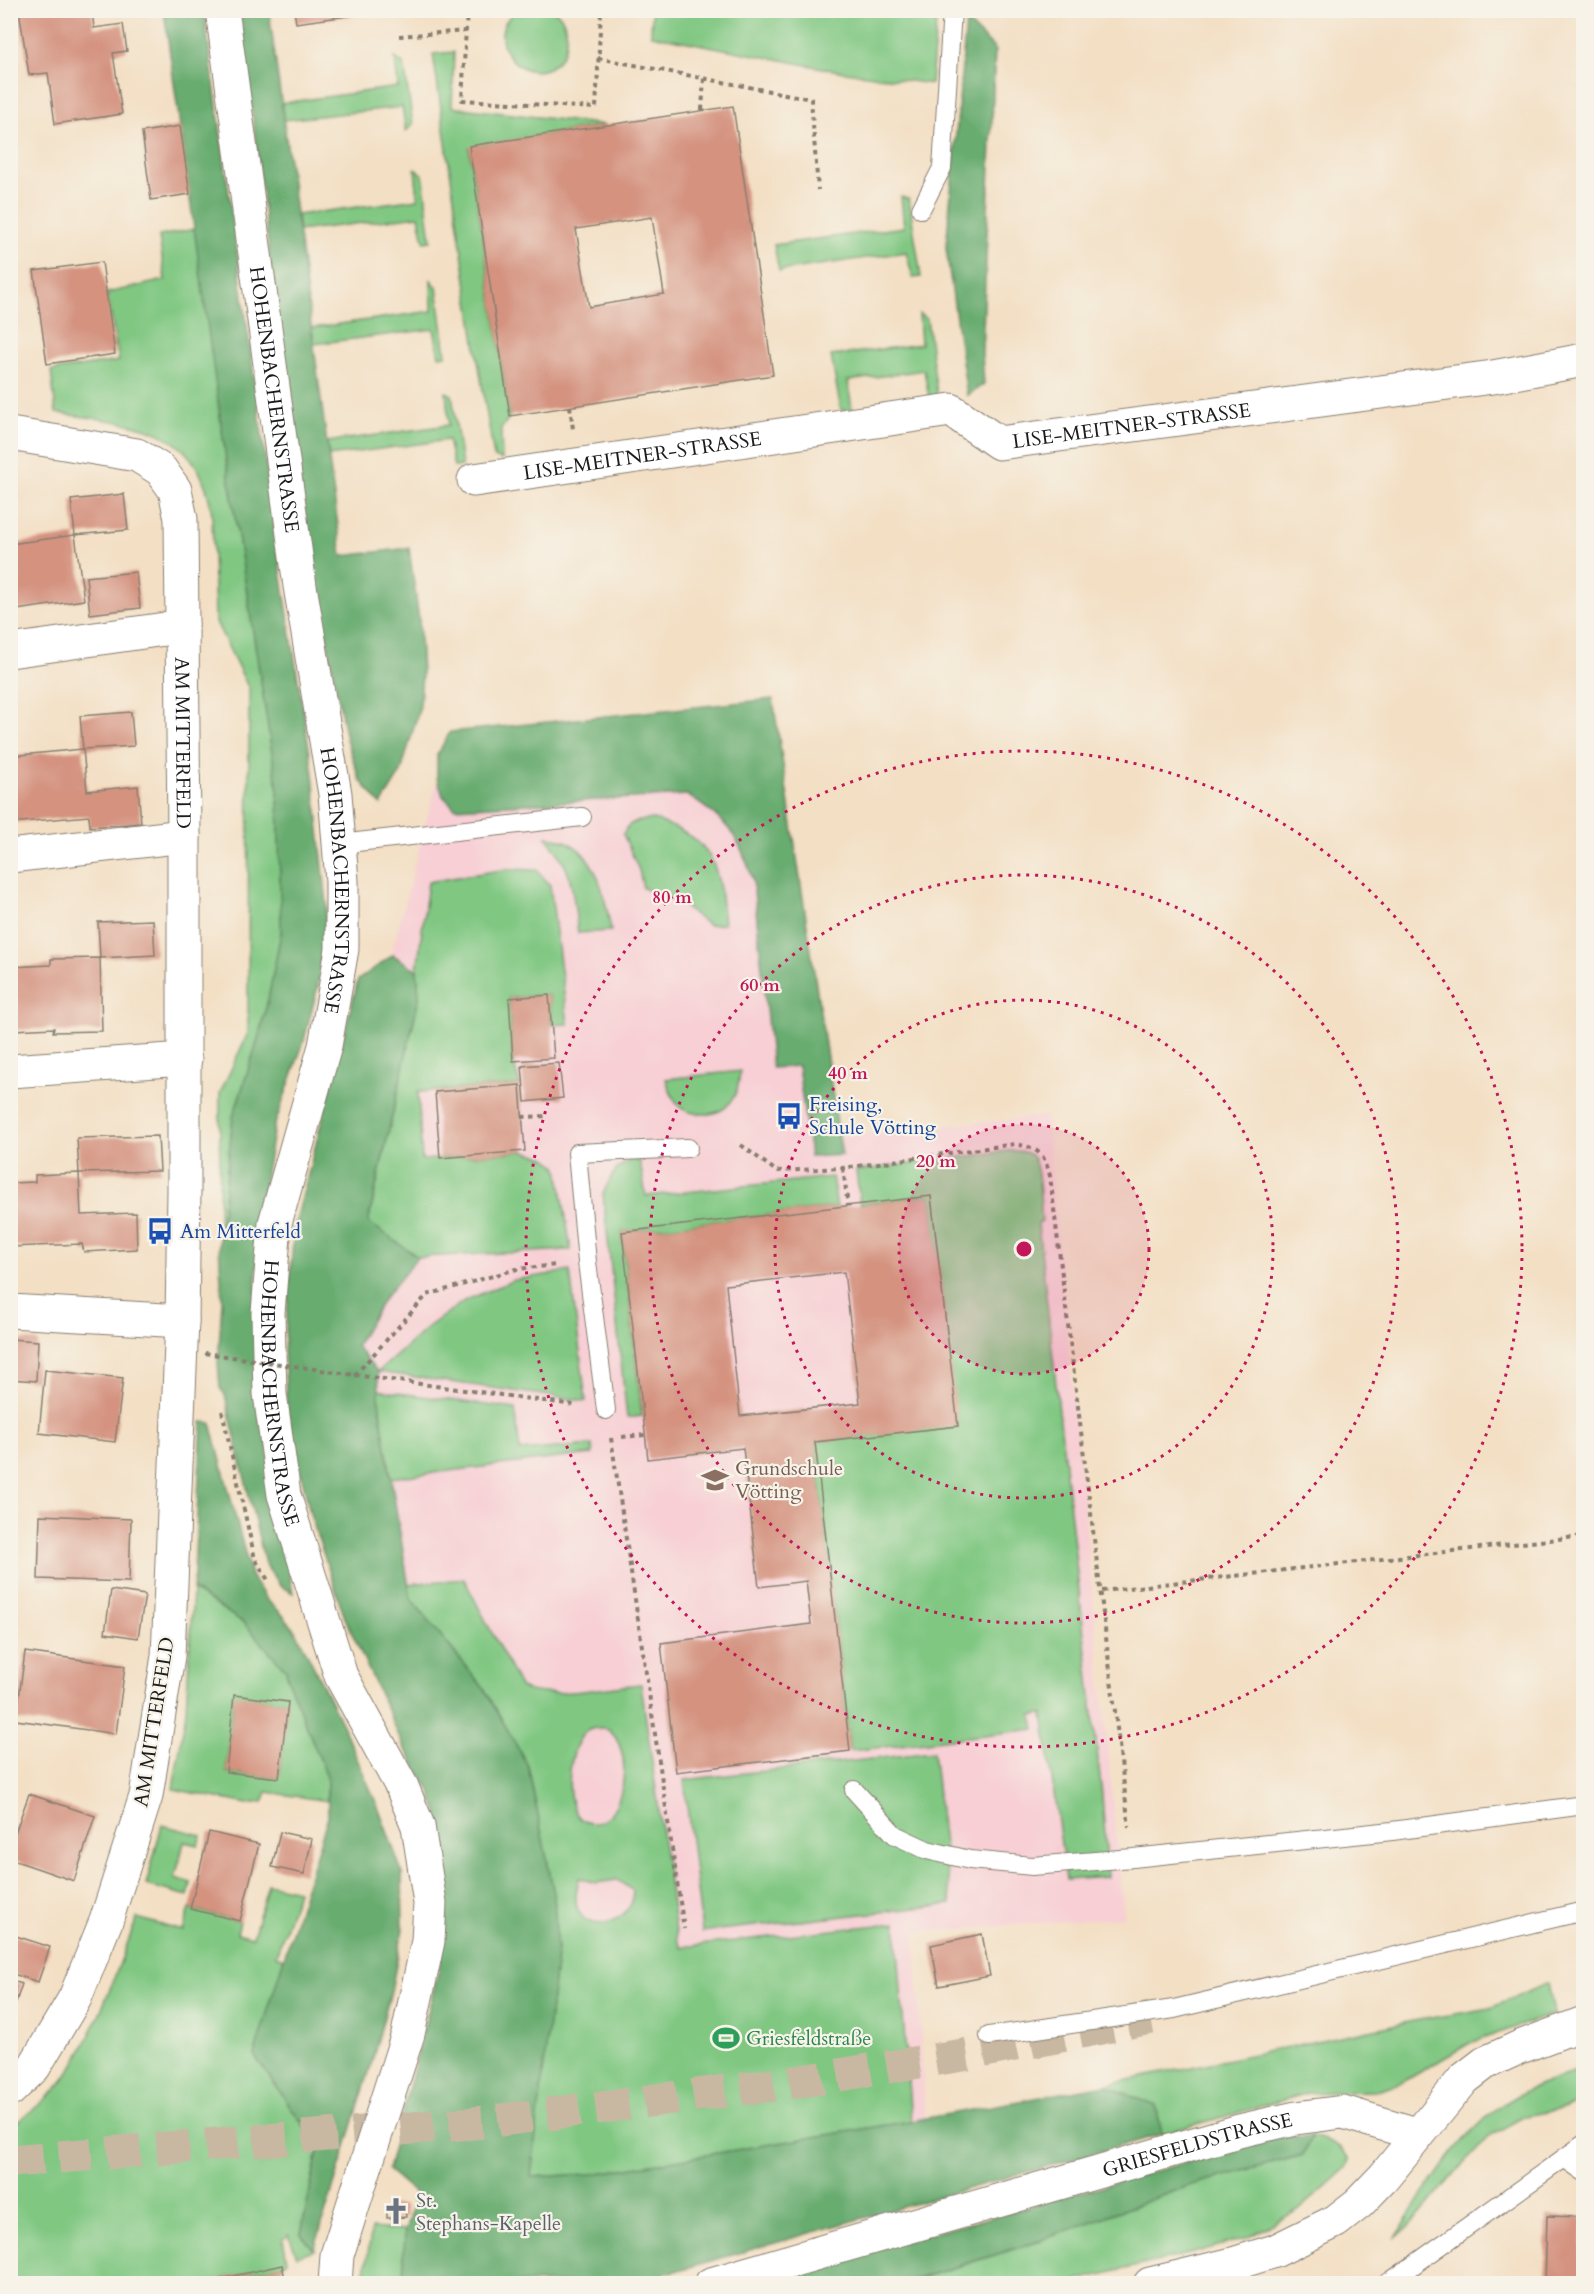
<svg xmlns="http://www.w3.org/2000/svg" width="1594" height="2294" font-family="Cardo,serif">
	<style>
		.built { fill: #f7cfd4 }
		.green { fill: #80c782; stroke: #4e724f; stroke-width: 1.5; fill-rule: evenodd }
		.forest { fill: #68ac70; stroke: #426446; stroke-width: 1.5 }
		.building { fill: #d4927f; fill-rule: evenodd }
		.lines { fill: none; stroke-linecap: round; stroke-linejoin: round }
		.secondary-tunnel { stroke: #c8b8a2; stroke-width: 33; stroke-dasharray: 33 16; stroke-linecap: butt }
		.service-casing { stroke: #887e70; stroke-width: 20 }
		.minor-casing { stroke: #887e70; stroke-width: 35 }
		.tertiary-casing { stroke: #887e70; stroke-width: 35 }
		.path { stroke: #887e70; stroke-width: 4; stroke-dasharray: 4.5 4.5; stroke-linecap: butt }
		.service { stroke: #fff; stroke-width: 18 }
		.minor { stroke: #fff; stroke-width: 33 }
		.tertiary { stroke: #fff; stroke-width: 33 }
		.path-bridge { stroke: #887e70; stroke-width: 4; stroke-dasharray: 4.5 4.5; stroke-linecap: butt }
		.ring { fill: none; stroke: #c2185b; stroke-width: 3; stroke-dasharray: 3 6 }
		.labels { text-anchor: middle; dominant-baseline: central; stroke-width: 4.5; stroke-linejoin: round; paint-order: stroke }
		.street-label { font-size: 20px; fill: #1c1c1c; stroke: #f7f3e8 }
		.transit-label { font-size: 20px; fill: #164399; stroke: #f7f3e8; text-anchor: start }
		.education-label { font-size: 20px; fill: #785e54; stroke: #f7f3e8; text-anchor: start }
		.leisure-label { font-size: 20px; fill: #27864d; stroke: #f7f3e8; text-anchor: start }
		.worship-label { font-size: 20px; fill: #5b616d; stroke: #f7f3e8; text-anchor: start }
		.centre { fill: #c2185b; stroke: #f7f3e8; stroke-width: 3 }
		.ring-label { font-size: 18px; text-anchor: middle; font-weight: bold; fill: #c2185b; stroke: #f7f3e8; stroke-width: 4.5; stroke-linejoin: round; paint-order: stroke }
	</style>
	<rect width="100%" height="100%" fill="#f7f3e8"/>
	<filter id="ink" filterUnits="userSpaceOnUse"><feTurbulence type="fractalNoise" baseFrequency=".0167" numOctaves="2"/><feDisplacementMap in="SourceGraphic" scale="12" xChannelSelector="R" yChannelSelector="G"/><feConvolveMatrix kernelMatrix="1 2 1 2 8 2 1 2 1" color-interpolation-filters="sRGB"/></filter>
	<filter id="wash" filterUnits="userSpaceOnUse"><feTurbulence type="fractalNoise" baseFrequency=".008" numOctaves="4" result="noise"/><feDisplacementMap in="SourceGraphic" scale="24" xChannelSelector="R" yChannelSelector="G"/><feGaussianBlur stdDeviation="1.35" result="paint"/><feColorMatrix in="noise" values="0 0 0 0 0 0 0 0 0 0 0 0 0 0 0 0 0 1.4 0 .05"/><feComposite in="paint" operator="in"/></filter>
	<g filter="url(#wash)">
		<rect width="100%" height="100%" fill="#f3dfc4"/>
		<!-- built -->
		<polygon class="built" points="773,699 839,1137 1046,1116 1124,1917 915,1932 926,2129 500,1973 327,1385 360,1072 450,732"/>
		<!-- green -->
		<g class="green">
			<path d="M518 10C528 10 540 9 550 10 569 14 570 44 561 57 531 98 474 38 518 10Z"/>
			<polygon points="652,11 937,11 931,84 838,71 651,35"/>
			<polygon points="454,52 452,107 605,125 469,147 510,416 501,429 502,460 494,457 476,349 433,54"/>
			<polygon points="395,58 404,64 413,124 406,131 402,107 284,120 282,103 398,87"/>
			<polygon points="415,169 423,175 431,241 424,242 419,216 299,231 297,215 418,199"/>
			<polygon points="901,197 909,199 921,277 913,278 906,252 779,271 774,245 904,227"/>
			<path d="M195 229 226 459 278 791 281 893V933L268 1000 257 1043 233 1117 219 1244 220 1093 248 1033 249 689 215 620 212 514C198 421 133 425 56 413L51 371 119 361 107 293 165 280 159 236Z"/>
			<polygon points="431,280 437,287 446,355 439,356 434,329 314,344 312,328 432,311"/>
			<polygon points="919,314 927,319 938,401 930,403 924,370 848,381 852,409 841,411 831,356 921,344"/>
			<polygon points="446,392 452,395 462,466 454,467 448,440 329,456 327,442 449,425"/>
			<path d="M653 819C716 841 718 863 724 924L708 925 678 902 643 888 639 870 623 834C630 820 638 821 653 819Z"/>
			<path d="M546 837C595 839 605 893 611 931L578 933C572 891 575 871 546 837Z"/>
			<polygon points="507,869 537,870 550,885 568,1024 552,1025 549,995 509,998 513,1061 520,1085 418,1092 422,1160 525,1151 546,1158 558,1167 571,1250 418,1257 368,1223 419,998 417,970 428,882"/>
			<path d="M740 1071C739 1094 729 1115 703 1114 697 1114 686 1112 681 1108 673 1102 669 1088 666 1079Z"/>
			<path d="M1007 1151C1015 1151 1025 1150 1031 1155 1041 1165 1040 1207 1042 1221L1038 1224 1102 1795 1108 1877 1066 1880 1043 1714 1032 1715 1035 1729 850 1751 815 1442 957 1425 931 1196 860 1204 856 1171Z"/>
			<path d="M639 1157 646 1196 832 1177 837 1207 622 1232 642 1416 627 1418 603 1194C612 1173 617 1164 639 1157Z"/>
			<polygon points="570,1271 586,1401 378,1372 428,1327 464,1301 514,1280"/>
			<polygon points="377,1390 515,1409 520,1451 592,1445 593,1454 391,1478"/>
			<path d="M464 1579 520 1687C538 1701 616 1686 641 1684L677 1939 681 1947 896 1923 911 2121 592 2174 530 2177 557 1955 554 1894 528 1766 485 1690 411 1599 408 1584ZM605 1728C638 1745 624 1828 590 1823 559 1818 567 1744 587 1731 592 1727 600 1728 605 1728ZM579 1878 595 1883 617 1880 633 1891C632 1895 633 1901 631 1904 621 1924 588 1933 578 1910 574 1900 577 1888 579 1878Z"/>
			<path d="M193 1590 243 1622 286 1670 290 1686 327 1776V1801L267 1792 263 1802 247 1804 173 1789 186 1711ZM234 1696 287 1702 279 1778 226 1772Z"/>
			<polygon points="933,1752 951,1904 702,1932 684,1780"/>
			<polygon points="162,1825 201,1835 198,1845 184,1842 175,1878 191,1883 188,1896 146,1885"/>
			<path d="M268 1884 298 1891 276 1956 284 1959 255 2055 319 2147 301 2233 314 2250 297 2256 289 2235 283 2239 287 2260 282 2265 204 2283 11 2284V2127C29 2112 52 2097 65 2078 97 2031 117 1970 137 1918L183 1931 190 1909 240 1921 237 1933 253 1937Z"/>
			<polygon points="1548,1983 1554,2014 1470,2043 1403,2082 1373,2091 1309,2093 1162,2134 1156,2106 1105,2085 1413,2021 1491,2008"/>
			<path d="M1583 2067V2101L1557 2110 1525 2116 1491 2135 1456 2172 1415 2220 1394 2239C1428 2189 1461 2127 1516 2096 1537 2084 1562 2079 1583 2067Z"/>
			<path d="M1312 2136C1329 2141 1341 2143 1349 2160L1346 2168 1302 2208 1247 2238 1193 2253 1066 2283 903 2284 1033 2243 1191 2185 1303 2155Z"/>
			<polygon points="372,2228 405,2231 403,2283 363,2284"/>
		</g>
		<!-- forest -->
		<g class="forest">
			<polygon points="164,11 204,11 279,559 313,773 327,905 318,986 303,1044 274,1127 261,1202 256,1284 269,1466 293,1593 280,1586 265,1564 225,1395 220,1388 218,1363 222,1301 219,1244 233,1117 257,1043 268,1000 281,933 278,791 226,459"/>
			<polygon points="240,11 269,11 342,556 409,548 419,619 422,673 420,706 401,772 381,805 360,780 346,739 297,484"/>
			<polygon points="966,21 995,49 982,353 984,384 967,396 946,248"/>
			<path d="M773 699 839 1137 842 1155 810 1157 798 1066 772 1068 753 881C739 835 728 821 687 795L455 808 443 796 437 778V755L450 732Z"/>
			<polygon points="393,955 417,970 419,997 368,1222 418,1257 383,1300 356,1346 378,1372 380,1412 411,1599 485,1690 528,1766 554,1894 557,1955 531,2177 592,2174 911,2121 1105,2085 1156,2106 1162,2134 633,2283 403,2283 405,2231 416,2194 388,2170 441,1961 446,1865 443,1828 431,1792 403,1745 345,1618 311,1517 287,1412 284,1350 294,1229 358,980"/>
			<polygon points="202,1422 211,1423 251,1576 267,1600 281,1613 297,1633 342,1724 378,1807 402,1872 403,1929 391,1991 370,2069 314,2250 301,2234 319,2147 254,2055 328,1816 327,1776 290,1686 286,1670 243,1622 193,1590"/>
			<polygon points="1312,2136 1303,2155 1191,2185 1033,2243 903,2283 764,2284 901,2242 1278,2137"/>
		</g>
		<g id="blocks">
			<!-- building -->
			<g class="building">
				<polygon points="19,10 92,10 94,28 123,24 127,51 113,53 122,114 55,124 48,73 29,75"/>
				<polygon points="294,10 362,10 362,14 296,23"/>
				<path d="M733 106 773 375 510 416 469 146ZM652 217 664 294 589 307 576 229Z"/>
				<polygon points="180,126 190,194 151,200 142,132"/>
				<polygon points="102,262 115,354 47,364 34,271"/>
				<polygon points="124,494 128,530 75,535 71,500"/>
				<polygon points="75,535 84,600 10,611 10,544"/>
				<polygon points="136,572 140,608 90,614 86,577"/>
				<polygon points="131,712 134,746 83,749 80,716"/>
				<polygon points="83,749 87,791 138,786 141,823 90,827 89,816 10,823 10,756"/>
				<polygon points="153,920 155,955 100,958 98,922"/>
				<polygon points="100,958 102,1031 53,1032 54,1028 13,1030 12,1036 10,1036 10,967 51,965 51,959"/>
				<polygon points="549,995 554,1058 513,1061 509,998"/>
				<polygon points="559,1063 563,1098 525,1102 522,1066"/>
				<polygon points="520,1085 525,1151 440,1158 435,1092"/>
				<polygon points="158,1136 160,1171 79,1173 77,1138"/>
				<polygon points="79,1173 81,1215 136,1213 137,1249 84,1252 82,1244 10,1247 10,1183 35,1182 35,1175"/>
				<path d="M931 1196 958 1426 815 1442 850 1751 676 1772 661 1643 811 1624 806 1581 759 1587 743 1448 648 1459 622 1232ZM844 1272 860 1403 740 1416 726 1285Z"/>
				<polygon points="10,1339 38,1341 36,1381 10,1379"/>
				<polygon points="45,1370 123,1378 115,1442 39,1433"/>
				<polygon points="40,1515 131,1519 129,1582 38,1579"/>
				<polygon points="111,1590 145,1595 138,1638 105,1633"/>
				<polygon points="25,1652 125,1666 116,1734 16,1720"/>
				<polygon points="234,1695 288,1702 279,1778 226,1772"/>
				<polygon points="29,1794 95,1816 74,1881 10,1859 10,1847"/>
				<polygon points="209,1832 259,1844 240,1921 190,1909"/>
				<polygon points="280,1832 312,1839 304,1874 272,1867"/>
				<polygon points="10,1934 50,1947 38,1982 10,1973"/>
				<polygon points="982,1934 990,1976 939,1986 931,1945"/>
				<polygon points="10,1980 22,1984 11,2017 10,2017"/>
				<polygon points="387,2205 405,2205 406,2217 387,2218"/>
				<polygon points="1547,2216 1583,2217 1581,2283 1545,2283"/>
				<polygon points="282,2265 286,2283 216,2283 216,2280"/>
			</g>
		</g>
	</g>
	<g filter="url(#ink)">
		<use href="#blocks" fill-opacity="0" stroke="#887e70" stroke-width="1.5"/>
		<g class="lines">
			<!-- secondary-tunnel -->
			<polyline class="secondary-tunnel" points="10,2161 486,2122 796,2082 975,2053 1151,2018"/>
			<defs>
				<g id="service">
					<polyline points="921,209 942,168 952,10"/>
					<polyline points="339,844 582,817"/>
					<polyline points="606,1410 587,1262 577,1153 688,1148"/>
					<polyline points="854,1790 895,1835 927,1850 970,1860 1032,1866 1133,1858 1392,1831 1584,1805"/>
					<polyline points="989,2036 1174,2009 1584,1911"/>
					<polyline points="1564,2158 1584,2172"/>
					<polyline points="1386,2284 1391,2281 1584,2144"/>
				</g>
				<g id="minor">
					<path id="s1" d="M222 10 300 586 335 794 342 881V949L325 1046 275 1223 268 1313 270 1394 284 1495 341 1676 402 1787 418 1826 430 1903 428 1941 408 2034 337 2255 335 2284"/>
					<path id="s2" d="M10 434 137 455 161 470 175 490 181 519 184 836V1190L182 1321 168 1656 146 1796 106 1921 75 1998 34 2067 10 2090"/>
					<path id="s3" d="M474 480 951 410 999 443 1493 377 1584 360"/>
					<polyline points="10,651 165,629 182,624"/>
					<polyline points="10,856 184,836"/>
					<polyline points="10,1071 185,1059"/>
					<polyline points="10,1311 182,1321"/>
					<path id="s4" d="M711 2284 1239 2131 1296 2118 1343 2112 1416 2134"/>
				</g>
				<polyline id="tertiary" points="1150,2284 1233,2264 1275,2251 1336,2221 1359,2203 1384,2177 1464,2079 1485,2063 1520,2047 1584,2023"/>
			</defs>
			<!-- service casing -->
			<use href="#service" class="service-casing"/>
			<!-- minor casing -->
			<use href="#minor" class="minor-casing"/>
			<!-- tertiary casing -->
			<use href="#tertiary" class="tertiary-casing"/>
			<!-- path -->
			<g class="path">
				<polyline points="467,10 462,100 596,108 601,10"/>
				<polyline points="399,36 466,31"/>
				<polyline points="598,58 811,99 818,190"/>
				<polyline points="702,110 704,78"/>
				<polyline points="570,406 573,429"/>
				<polyline points="522,1117 548,1116"/>
				<path d="M741 1145 776 1171 843 1168 1015 1144C1039 1148 1044 1153 1050 1176L1129 1827"/>
				<polyline points="843,1168 848,1206"/>
				<polyline points="355,1375 574,1405"/>
				<polyline points="355,1375 427,1295 517,1269 557,1265"/>
				<polyline points="222,1411 255,1559 268,1580"/>
				<polyline points="622,1437 645,1435"/>
				<polyline points="611,1438 684,1929"/>
				<polyline points="1102,1591 1584,1536"/>
			</g>
			<!-- service -->
			<use href="#service" class="service"/>
			<!-- minor -->
			<use href="#minor" class="minor"/>
			<!-- tertiary -->
			<use href="#tertiary" class="tertiary"/>
			<!-- path-bridge -->
			<polyline class="path-bridge" points="205,1353 355,1375"/>
		</g>
	</g>
	<!-- distance rings -->
	<circle cx="1024" cy="1249" r="125" fill="#c2185b" fill-opacity=".12"/>
	<g class="ring">
		<circle cx="1024" cy="1249" r="125"/>
		<circle cx="1024" cy="1249" r="249"/>
		<circle cx="1024" cy="1249" r="374"/>
		<circle cx="1024" cy="1249" r="498"/>
	</g>
	<!-- icons -->
	<defs>
		<symbol id="bus-bare" viewBox="-9 -9 18 18"><path d="M-5-6H5V4H4V6H2V4H-2V6H-4V4H-5ZM-3.5-4V0h7V-4ZM-3.5 1.2v1.5H-2V1.2ZM2 1.2v1.5H3.5V1.2Z" fill="#1a4fb4" stroke="#f7f3e8" stroke-width="2.5" paint-order="stroke"/></symbol>
		<symbol id="school-bare" viewBox="-9 -9 18 18"><path d="M0-5L7-2L0 1L-7-2ZM-4 1L0 2.5L4 1V4Q0 6-4 4Z" fill="#8d6e63" stroke="#f7f3e8" stroke-width="2.5" paint-order="stroke"/></symbol>
		<symbol id="stadium-bare" viewBox="-9 -9 18 18"><path d="M0-5a6.5 5 0 1 0 0 10a6.5 5 0 1 0 0-10ZM-3.5-1.8h7v3.6h-7Z" fill="#2e9e5b" stroke="#f7f3e8" stroke-width="2.5" paint-order="stroke"/></symbol>
		<symbol id="church-bare" viewBox="-9 -9 18 18"><path d="M-1.2-6h2.4v3.5h3.3v2.4h-3.3V6h-2.4V-.1h-3.3v-2.4h3.3Z" fill="#6b7280" stroke="#f7f3e8" stroke-width="2.5" paint-order="stroke"/></symbol>
	</defs>
	<g fill-rule="evenodd">
		<use href="#bus-bare" x="770" y="1097" width="38" height="38"/>
		<use href="#bus-bare" x="141" y="1212" width="38" height="38"/>
		<use href="#school-bare" x="696" y="1461" width="38" height="38"/>
		<use href="#stadium-bare" x="707" y="2019" width="38" height="38"/>
		<use href="#church-bare" x="377" y="2192" width="38" height="38"/>
	</g>
	<g class="labels">
		<!-- street labels -->
		<g class="street-label">
			<text stroke="none"><textPath href="#s1" startOffset="393">HOHENBACHERNSTRASSE</textPath></text>
			<text stroke="none"><textPath href="#s3" startOffset="674">LISE-MEITNER-STRASSE</textPath></text>
			<text stroke="none"><textPath href="#s3" startOffset="170">LISE-MEITNER-STRASSE</textPath></text>
			<text stroke="none"><textPath href="#s2" startOffset="435">AM MITTERFELD</textPath></text>
			<text stroke="none"><textPath href="#s1" startOffset="879">HOHENBACHERNSTRASSE</textPath></text>
			<text stroke="none"><textPath href="#s1" startOffset="1401">HOHENBACHERNSTRASSE</textPath></text>
			<text transform="translate(154 1722) rotate(-81)">AM MITTERFELD</text>
			<text stroke="none"><textPath href="#s4" startOffset="506">GRIESFELDSTRASSE</textPath></text>
		</g>
		<!-- transit labels -->
		<g class="transit-label">
			<text x="809" y="1104">Freising,<tspan x="809" dy="23">Schule Vötting</tspan></text>
			<text x="180" y="1231">Am Mitterfeld</text>
		</g>
		<!-- education labels -->
		<g class="education-label">
			<text x="735" y="1468">Grundschule<tspan x="735" dy="23">Vötting</tspan></text>
		</g>
		<!-- leisure labels -->
		<g class="leisure-label">
			<text x="746" y="2038">Griesfeldstraße</text>
		</g>
		<!-- worship labels -->
		<g class="worship-label">
			<text x="416" y="2200">St.<tspan x="416" dy="23">Stephans-Kapelle</tspan></text>
		</g>
	</g>
	<circle cx="1024" cy="1249" r="9" class="centre"/>
	<g class="ring-label">
		<text x="672" y="903">80 m</text>
		<text x="760" y="991">60 m</text>
		<text x="848" y="1079">40 m</text>
		<text x="936" y="1167">20 m</text>
	</g>
	<!-- margin -->
	<rect width="1594" height="2294" fill="none" stroke="#f7f3e8" stroke-width="36"/>
</svg>
